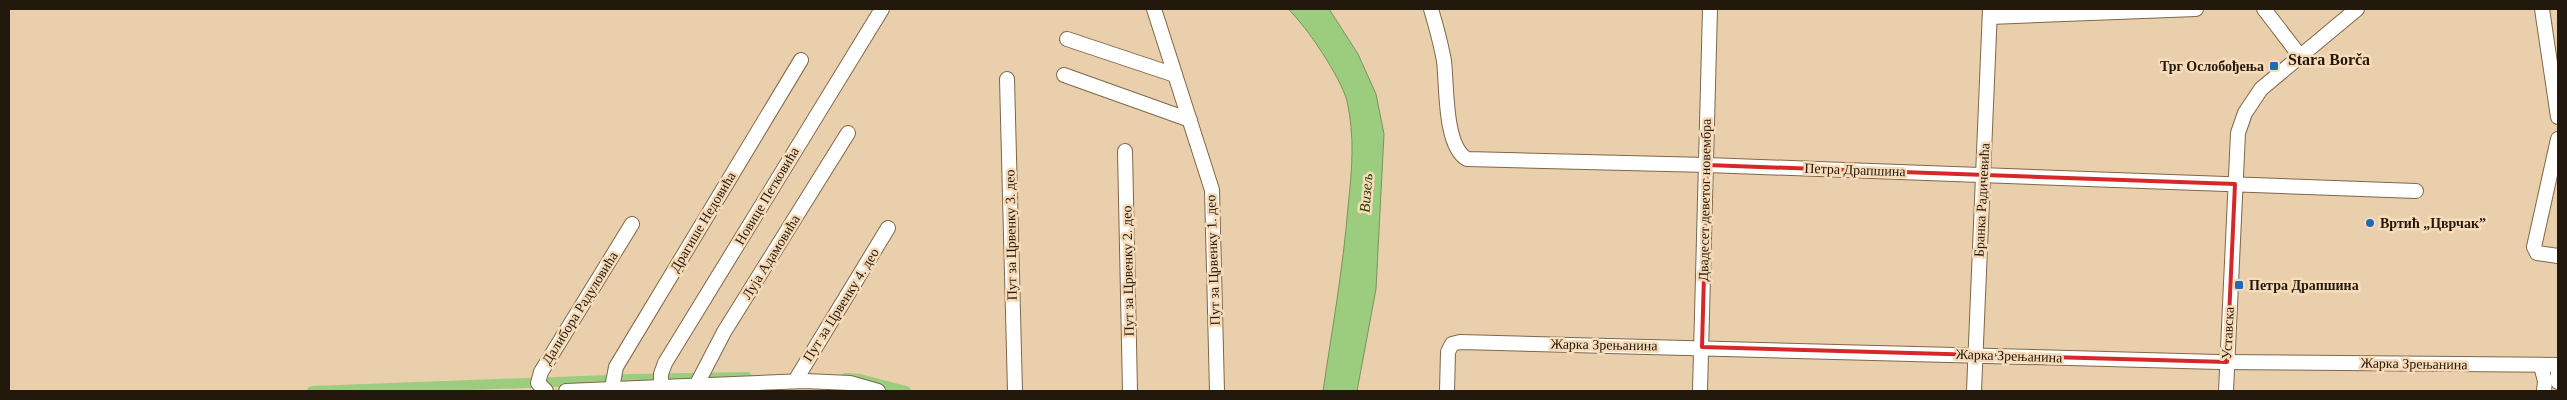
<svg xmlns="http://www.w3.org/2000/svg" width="2567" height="400" font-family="Georgia,serif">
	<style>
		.water { fill: #9ccc7e; stroke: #77965c }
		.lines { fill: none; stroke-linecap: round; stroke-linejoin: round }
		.canal { stroke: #9ccc7e; stroke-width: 10 }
		.minor-casing { stroke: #7f6747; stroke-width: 16 }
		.minor { stroke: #fff; stroke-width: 14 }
		.marked { fill: none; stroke: #d62828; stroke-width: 4; stroke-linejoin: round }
		.poi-dot { fill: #1f69b8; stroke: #f8dcb9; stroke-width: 2 }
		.labels { text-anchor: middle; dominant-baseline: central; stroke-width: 5; stroke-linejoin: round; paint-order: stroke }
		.poi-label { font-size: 14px; font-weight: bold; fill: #22190c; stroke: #f8dcb9; text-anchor: start }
		.street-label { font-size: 14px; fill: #22190c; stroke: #f8dcb9 }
		.water-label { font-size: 15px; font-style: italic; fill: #224008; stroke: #f8dcb9 }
		.quarter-label { font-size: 16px; font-weight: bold; fill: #22190c; stroke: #f8dcb9 }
	</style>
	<rect width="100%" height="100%" fill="#eacfac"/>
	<!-- water -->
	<path class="water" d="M1288 9H1329L1358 54 1376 94 1384 134 1376 289 1357 391H1323C1332 330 1343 269 1348 207 1352 170 1355 137 1347 101 1340 76 1307 27 1288 9Z"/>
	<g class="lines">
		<!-- canal -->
		<g class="canal">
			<polyline points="846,378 860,379 906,391"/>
			<polyline points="312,391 634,379 747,377"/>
		</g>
		<defs>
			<g id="minor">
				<polyline points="1154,9 1212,190 1217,391"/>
				<path d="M1431 9C1436 26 1441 44 1444 61 1447 85 1444 146 1467 159L1707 165 2416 191"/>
				<polyline points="2264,9 2300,56"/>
				<polyline points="2542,9 2558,117"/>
				<polyline points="1990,17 2196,9"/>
				<polyline points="1067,39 1175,75"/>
				<polyline points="1064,75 1190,120"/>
				<polyline points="1007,79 1015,391"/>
				<polyline points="2558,139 2534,247 2537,253 2558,256"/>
				<polyline points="1125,151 1130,391"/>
				<polyline points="2541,366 2545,381 2544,391"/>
				<polyline points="2558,369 2558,382"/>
				<polyline points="795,381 888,228"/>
				<polyline points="697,384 724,332 848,133"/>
				<polyline points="661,385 661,374 665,363 882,9"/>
				<polyline points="612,388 616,367 801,60"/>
				<polyline points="546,391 538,383 541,372 632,224"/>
				<polyline points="566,391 805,381 850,383 878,391"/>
				<polyline points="1447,391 1448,352 1452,344 1460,342 2219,362 2558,365"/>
				<polyline points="1700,391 1710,9"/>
				<polyline points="1974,391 1990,9"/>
				<polyline points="2226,391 2238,133 2245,113 2261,89 2357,9"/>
			</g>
		</defs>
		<!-- minor casing -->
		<use href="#minor" class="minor-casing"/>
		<!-- minor -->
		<use href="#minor" class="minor"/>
	</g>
	<!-- marked area -->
	<path class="marked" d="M1707 165 2235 184 2227 362 1702 347Z"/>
	<!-- markers -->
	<g class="poi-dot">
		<rect x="2269" y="61" width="10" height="10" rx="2.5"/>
		<circle cx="2370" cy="223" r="5"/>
		<rect x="2234" y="280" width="10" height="10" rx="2.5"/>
	</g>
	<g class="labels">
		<!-- poi labels -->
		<g class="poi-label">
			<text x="2264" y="66" text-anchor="end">Трг Ослобођења</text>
			<text x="2380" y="223">Вртић „Цврчак”</text>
			<text x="2249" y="285">Петра Драпшина</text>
		</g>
		<!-- street labels -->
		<g class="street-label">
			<text transform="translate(1855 170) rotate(2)">Петра Драпшина</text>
			<text transform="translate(767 196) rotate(-59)">Новице Петковића</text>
			<text transform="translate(1705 200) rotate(-89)">Двадесет деветог новембра</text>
			<text transform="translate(1982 200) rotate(-87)">Бранка Радичевића</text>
			<text transform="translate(703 222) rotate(-59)">Драгише Недовића</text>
			<text transform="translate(1011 235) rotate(-91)">Пут за Црвенку 3. део</text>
			<text transform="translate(771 257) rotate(-58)">Луја Адамовића</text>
			<text transform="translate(1213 260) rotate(-92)">Пут за Црвенку 1. део</text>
			<text transform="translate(1128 271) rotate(-91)">Пут за Црвенку 2. део</text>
			<text transform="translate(841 305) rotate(-58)">Пут за Црвенку 4. део</text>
			<text transform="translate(580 308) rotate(-58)">Далибора Радуловића</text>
			<text transform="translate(2228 333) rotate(-87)">Уставска</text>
			<text transform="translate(1604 345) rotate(1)">Жарка Зрењанина</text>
			<text transform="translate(2009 356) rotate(2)">Жарка Зрењанина</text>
			<text transform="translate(2414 364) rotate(1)">Жарка Зрењанина</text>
		</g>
		<!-- water labels -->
		<g class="water-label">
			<text transform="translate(1366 193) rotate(-86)">Визељ</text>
		</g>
		<!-- quarter labels -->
		<g class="quarter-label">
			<text x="2329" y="59">Stara Borča</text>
		</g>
	</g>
	<!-- border -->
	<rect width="2567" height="400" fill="none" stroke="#22190c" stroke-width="20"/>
</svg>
